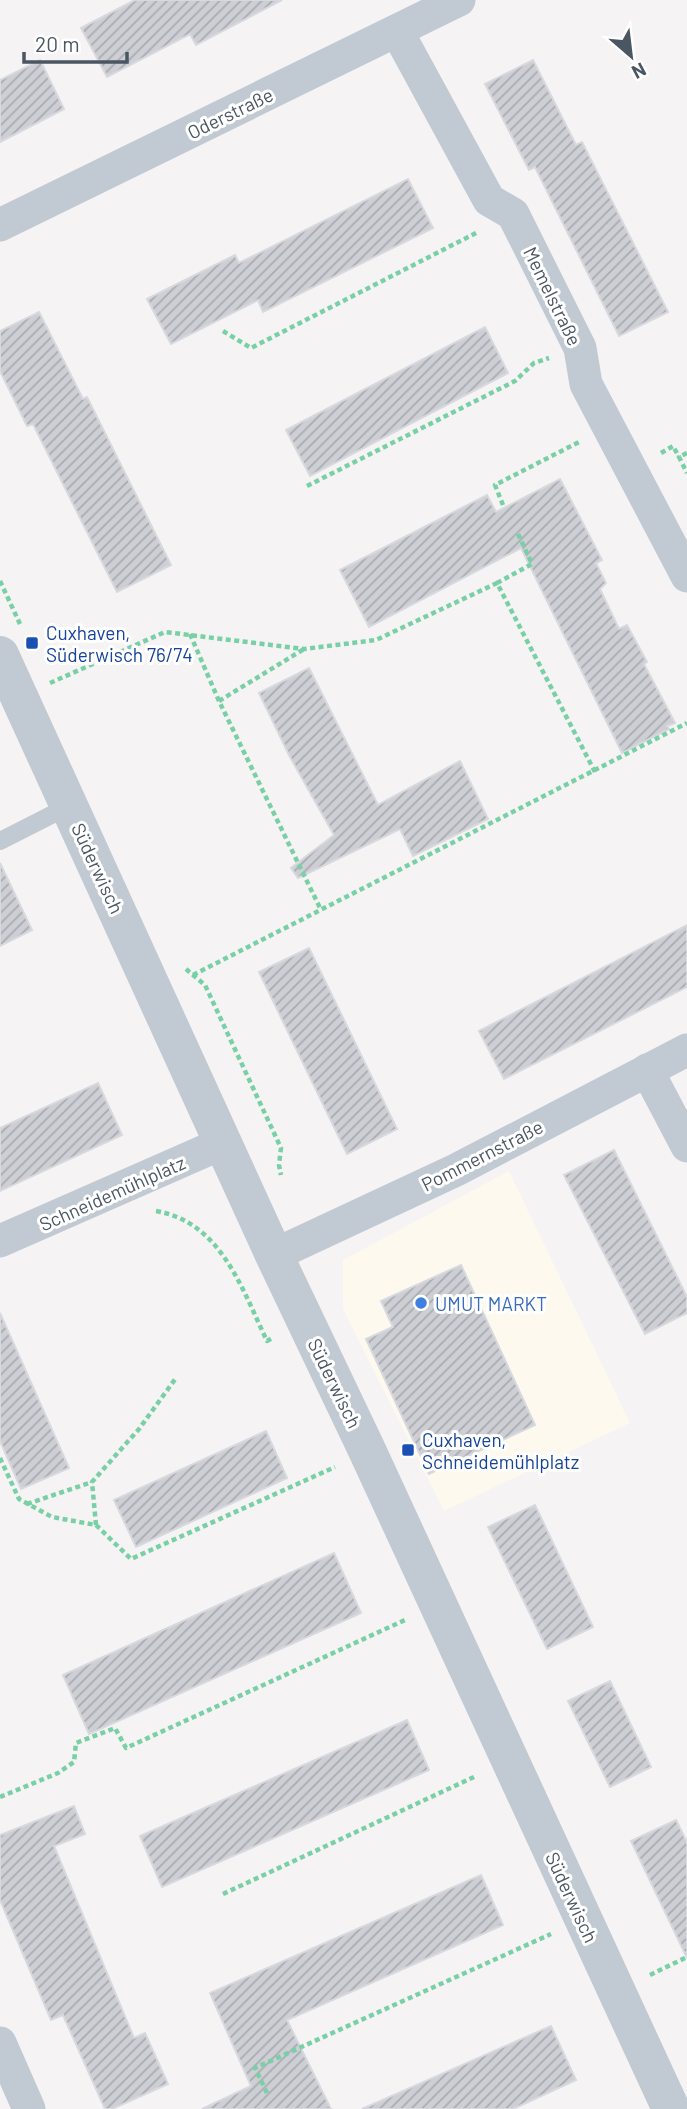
<svg xmlns="http://www.w3.org/2000/svg" width="687" height="2109" font-family="Barlow,sans-serif">
	<style>
		.commercial { fill: #fdf9ef }
		.building { fill: url(#building-hatch); stroke: #d7d9de; stroke-width: 2 }
		.lines { fill: none; stroke-linecap: round; stroke-linejoin: round }
		.path { stroke: #7ad0a6; stroke-width: 4.5; stroke-dasharray: 5 3.5; stroke-linecap: butt }
		.service { stroke: #c1cad2; stroke-width: 18 }
		.minor { stroke: #c1cad2; stroke-width: 33 }
		.tertiary { stroke: #c1cad2; stroke-width: 38 }
		.transit-dot { fill: #1a4fb4; stroke: #fff; stroke-width: 2.5 }
		.shop-dot { fill: #3f7fe0; stroke: #fff; stroke-width: 2.5 }
		.labels { text-anchor: middle; dominant-baseline: central; stroke-width: 6; stroke-linejoin: round; paint-order: stroke }
		.street-label { font-size: 19px; fill: #4a5661; stroke: #fff }
		.transit-label { font-size: 19px; fill: #164399; stroke: #fff; text-anchor: start }
		.shop-label { font-size: 19px; fill: #366cbe; stroke: #fff; text-anchor: start }
	</style>
	<defs>
		<pattern id="building-hatch" width="6" height="6" patternUnits="userSpaceOnUse" patternTransform="scale(1.75)"><rect width="6" height="6" fill="#cdcfd5"/><path d="M-1 1l2-2M0 6l6-6M5 7l2-2" fill="none" stroke="#a8abb0"/></pattern>
	</defs>
	<rect width="100%" height="100%" fill="#f5f3f3"/>
	<!-- commercial -->
	<polygon class="commercial" points="509,1171 630,1423 444,1511 343,1309 343,1260"/>
	<!-- building -->
	<g class="building">
		<polygon points="135,0 282,0 196,45 190,34 107,77 81,28"/>
		<polygon points="40,60 64,109 0,142 0,80"/>
		<polygon points="533,60 576,145 582,142 668,312 619,336 535,167 529,170 485,84"/>
		<polygon points="408,179 433,228 263,312 258,300 171,344 147,299 235,255 239,263"/>
		<polygon points="39,312 83,399 87,397 171,565 117,592 33,424 27,426 0,371 0,331"/>
		<polygon points="485,327 508,373 310,476 286,430"/>
		<polygon points="560,479 602,560 596,563 606,583 600,589 619,629 627,625 647,662 644,664 675,723 667,726 669,729 622,753 521,548 369,627 340,570 487,495 496,512"/>
		<polygon points="309,668 378,805 460,761 488,819 413,856 400,829 298,878 291,868 334,835 290,757 259,693"/>
		<polygon points="0,863 32,930 0,946"/>
		<polygon points="687,925 687,987 504,1079 479,1031"/>
		<polygon points="309,948 397,1129 347,1154 259,972"/>
		<polygon points="98,1083 122,1135 0,1191 0,1128"/>
		<polygon points="614,1150 687,1297 687,1313 645,1334 564,1175"/>
		<polygon points="461,1265 535,1425 429,1474 366,1339 393,1327 381,1301"/>
		<polygon points="0,1313 69,1468 21,1489 0,1441"/>
		<polygon points="266,1431 287,1478 136,1547 114,1500"/>
		<polygon points="535,1505 593,1627 547,1649 488,1527"/>
		<polygon points="334,1553 361,1613 89,1734 63,1675"/>
		<polygon points="610,1681 651,1767 610,1787 568,1701"/>
		<polygon points="407,1720 429,1770 162,1887 140,1836"/>
		<polygon points="74,1806 85,1834 54,1846 134,2038 145,2033 168,2084 112,2109 105,2109 63,2015 51,2020 0,1900 0,1835"/>
		<polygon points="676,1820 687,1842 687,1958 631,1841"/>
		<polygon points="481,1875 503,1925 287,2020 331,2109 202,2109 251,2086 210,1993"/>
		<polygon points="551,2026 576,2080 513,2109 362,2109"/>
	</g>
	<g class="lines">
		<!-- path -->
		<g class="path">
			<polyline points="223,331 251,348 478,232"/>
			<polyline points="661,453 673,446 679,457"/>
			<polyline points="687,453 679,457 687,473"/>
			<polyline points="307,486 515,381 534,363 549,358"/>
			<polyline points="503,505 495,485 579,442"/>
			<polyline points="0,581 20,624"/>
			<polyline points="497,583 532,564 518,534"/>
			<polyline points="190,634 219,701 321,910"/>
			<polyline points="50,683 165,632 304,649 376,640 497,583 595,772"/>
			<polyline points="219,701 304,649"/>
			<polyline points="186,969 205,985 281,1148 279,1165 281,1175"/>
			<polyline points="193,975 687,723"/>
			<path d="M156 1211C221 1222 242 1289 267 1341L274 1337"/>
			<polyline points="0,1458 19,1499 52,1517 96,1525 131,1559 335,1467"/>
			<polyline points="27,1504 92,1482"/>
			<polyline points="96,1525 92,1482 139,1429 176,1378"/>
			<polyline points="0,1797 58,1773 74,1762 76,1743 115,1728 126,1748 405,1620"/>
			<polyline points="223,1894 476,1776"/>
			<polyline points="650,1975 687,1957"/>
			<polyline points="267,2093 255,2068 551,1934"/>
		</g>
		<!-- service -->
		<polyline class="service" points="0,841 69,806"/>
		<!-- minor -->
		<g class="minor">
			<polyline points="397,31 489,200 513,214 580,348 586,384 687,576"/>
			<polyline points="0,225 459,0"/>
			<polyline points="647,1070 687,1146"/>
			<polyline points="0,1241 223,1143"/>
			<polyline points="274,1255 456,1170 687,1050"/>
			<polyline points="0,2043 29,2109"/>
		</g>
		<!-- tertiary -->
		<polyline class="tertiary" points="0,655 274,1255 366,1448 671,2109"/>
	</g>
	<!-- markers -->
	<g class="transit-dot">
		<rect x="25" y="636" width="14" height="14" rx="3.5"/>
		<rect x="401" y="1443" width="14" height="14" rx="3.5"/>
	</g>
	<circle class="shop-dot" cx="421" cy="1303" r="7"/>
	<g class="labels">
		<!-- street labels -->
		<g class="street-label">
			<text transform="translate(230 113) rotate(-26)">Oderstraße</text>
			<text transform="translate(553 296) rotate(64)">Memelstraße</text>
			<text transform="translate(98 868) rotate(65)">Süderwisch</text>
			<text transform="translate(482 1155) rotate(-27)">Pommernstraße</text>
			<text transform="translate(112 1193) rotate(-24)">Schneidemühlplatz</text>
			<text transform="translate(335 1383) rotate(64)">Süderwisch</text>
			<text transform="translate(572 1897) rotate(65)">Süderwisch</text>
		</g>
		<!-- transit labels -->
		<g class="transit-label">
			<text x="46" y="632">Cuxhaven,<tspan x="46" dy="22">Süderwisch 76/74</tspan></text>
			<text x="422" y="1439">Cuxhaven,<tspan x="422" dy="22">Schneidemühlplatz</tspan></text>
		</g>
		<!-- shop labels -->
		<g class="shop-label">
			<text x="435" y="1303">UMUT MARKT</text>
		</g>
	</g>
	<!-- north arrow -->
	<g transform="translate(631 56) rotate(152)" stroke="#ffffff" stroke-width="5" paint-order="stroke">
	<path d="M0-5L12 26L0 18L-12 26Z" fill="#4a5661"/>
	<text y="-10" font-size="19" font-weight="bold" text-anchor="middle" fill="#4a5661">N</text>
	</g>
	<!-- scale -->
	<path d="M24 52v10h103v-10" fill="none" stroke="#4a5661" stroke-width="3.5"/>
	<text x="35" y="52" font-size="21" fill="#4a5661" stroke="#ffffff" stroke-width="5" paint-order="stroke">20 m</text>
</svg>
